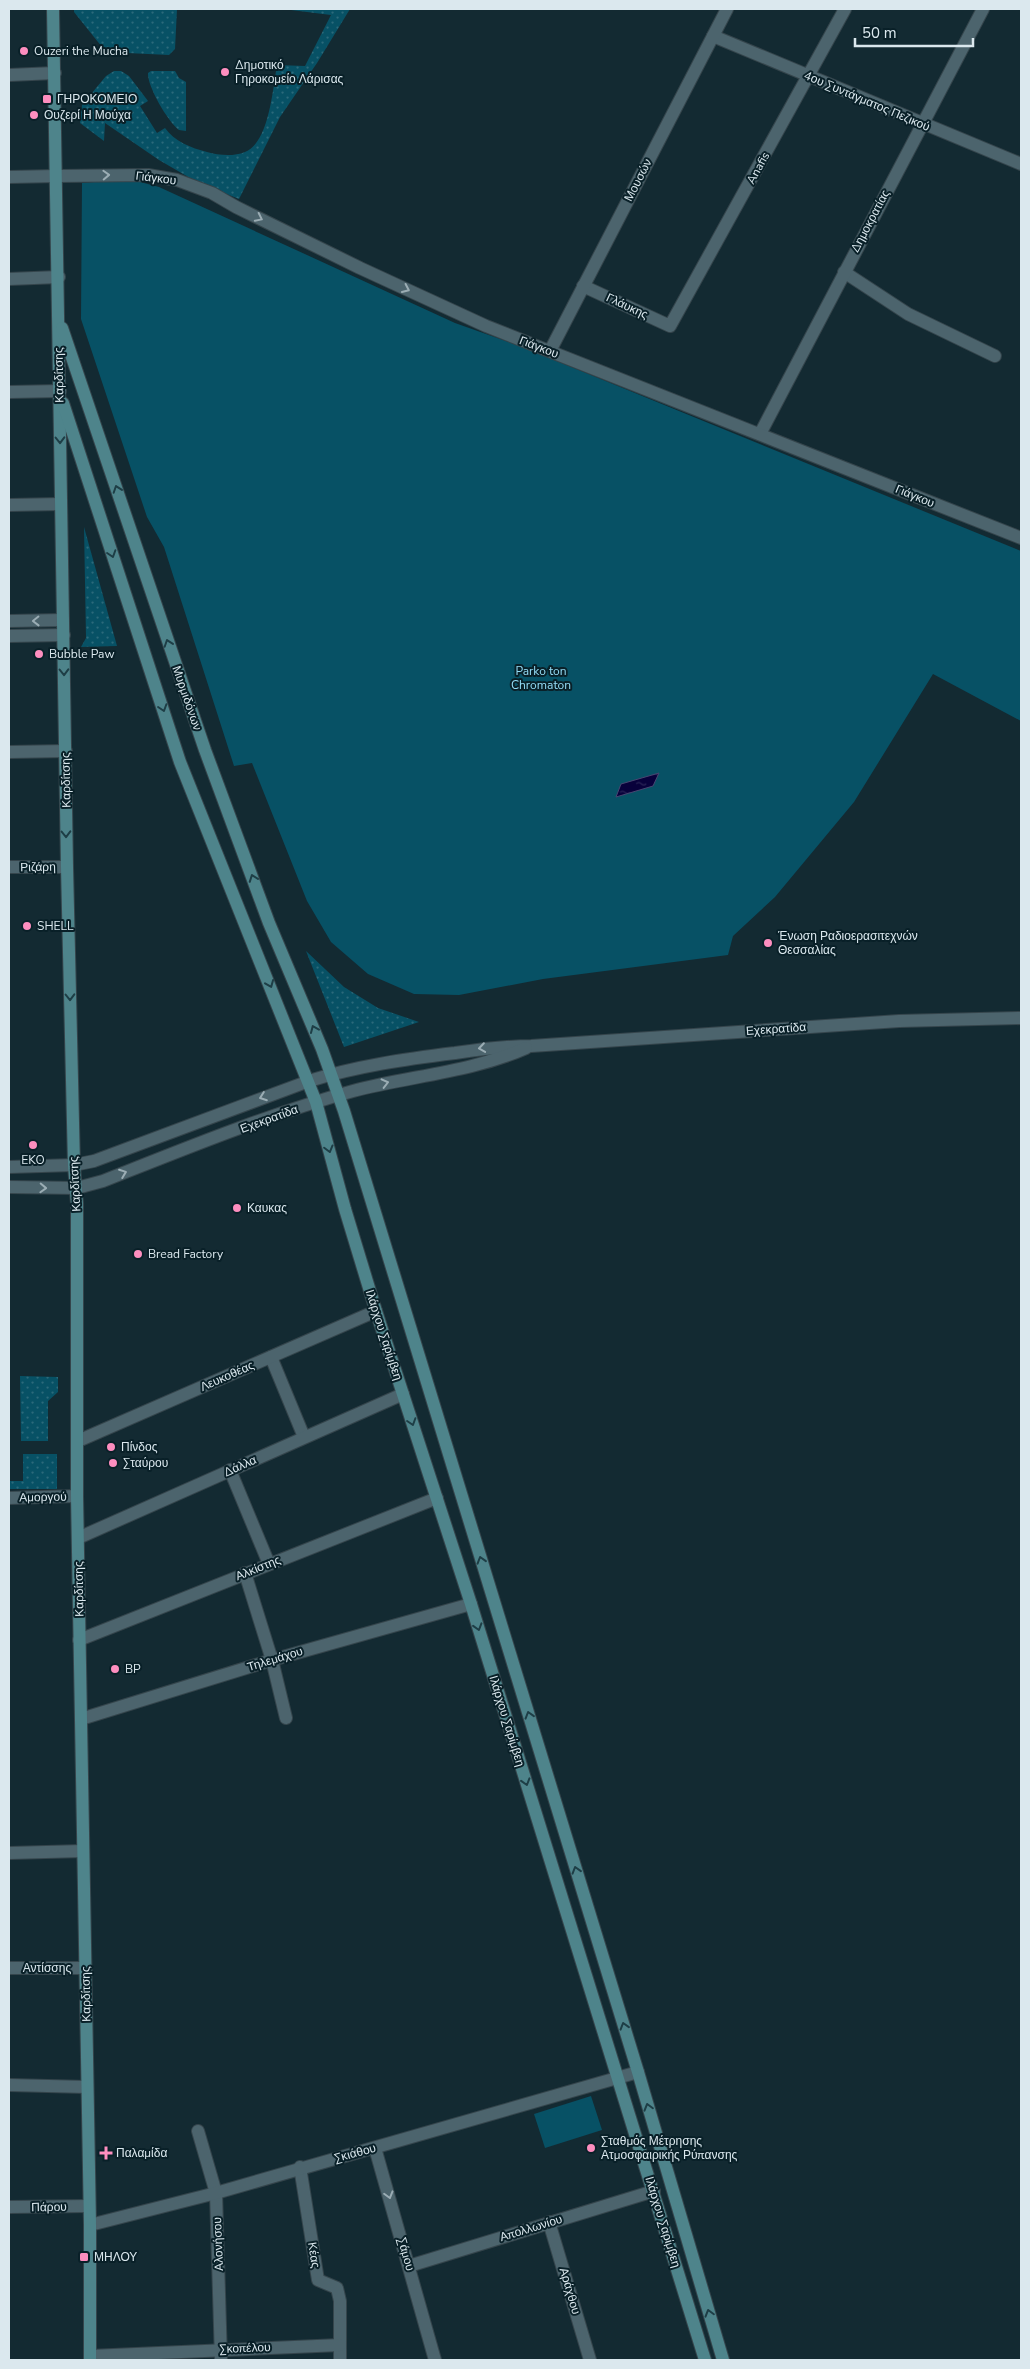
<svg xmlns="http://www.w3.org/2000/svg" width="1030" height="2369" font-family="'Nunito Sans',sans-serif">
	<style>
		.grass { fill: url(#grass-dots) }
		.park { fill: #075165 }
		.water { fill: url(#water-ripples); stroke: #474671 }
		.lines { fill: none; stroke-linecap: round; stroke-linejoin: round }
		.minor-casing { stroke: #35454c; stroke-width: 14 }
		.tertiary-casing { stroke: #35454c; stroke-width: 14 }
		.secondary-casing { stroke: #35454c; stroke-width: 14 }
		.minor { stroke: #4c646d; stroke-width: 12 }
		.tertiary { stroke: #4c646d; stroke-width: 12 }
		.secondary { stroke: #4e848b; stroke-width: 12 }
		.oneway { stroke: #9badb4 }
		.oneway2 { stroke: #1e3e46 }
		.poi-dot { fill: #fd8ebf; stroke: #092028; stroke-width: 2 }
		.labels { text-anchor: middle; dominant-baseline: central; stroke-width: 4; stroke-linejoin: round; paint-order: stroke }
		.poi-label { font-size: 12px; fill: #dbe8ee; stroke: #092028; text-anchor: start }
		.street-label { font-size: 12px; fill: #dbe8ee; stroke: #092028 }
		.park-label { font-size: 12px; fill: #94dcf6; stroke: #092028 }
	</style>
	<defs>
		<pattern id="grass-dots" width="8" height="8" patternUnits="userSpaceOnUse" patternTransform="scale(1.25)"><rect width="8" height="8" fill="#075165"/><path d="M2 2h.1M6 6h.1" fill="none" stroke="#2b6a7b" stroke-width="1.8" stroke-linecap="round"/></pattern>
		<pattern id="water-ripples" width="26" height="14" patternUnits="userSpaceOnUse" patternTransform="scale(1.25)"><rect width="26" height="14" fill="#08013b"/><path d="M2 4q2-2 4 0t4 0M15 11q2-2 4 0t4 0" fill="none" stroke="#2b2658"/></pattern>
	</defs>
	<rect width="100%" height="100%" fill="#132a32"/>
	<!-- grass -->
	<g class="grass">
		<polygon points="74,9 177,9 175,49 169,55 106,52 74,12"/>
		<path d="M283 9H350L317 63 280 117 239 199 197 182 159 160 105 123 104 141 80 123 82 105 106 76 114 71H121L129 76 148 101 140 106 157 133 165 128C174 141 191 148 207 152 218 155 233 157 245 152 269 143 273 88 277 65L305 66 331 15Z"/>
		<path d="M151 71H175L179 78 186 82V131L179 130C168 122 147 86 148 73Z"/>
		<polygon points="84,527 117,646 81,647 86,638"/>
		<polygon points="306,951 344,987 378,1008 419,1022 344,1047"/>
		<polygon points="20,1376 58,1377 58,1392 48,1401 48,1441 21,1441"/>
		<polygon points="23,1454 57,1454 57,1489 9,1489 9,1481 23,1481"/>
	</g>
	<!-- park -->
	<g class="park">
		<polygon points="129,179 159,187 455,323 520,346 1021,551 1021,721 933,674 854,802 775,897 733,936 728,955 543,979 459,995 414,994 368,974 331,942 307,901 252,763 234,766 164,547 147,517 81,319 82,183"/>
		<polygon points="591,2096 602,2130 545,2148 534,2114"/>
	</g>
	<!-- water -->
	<polygon class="water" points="659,773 653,786 616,797 621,784"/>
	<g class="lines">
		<defs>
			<g id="minor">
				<polyline points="713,36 1021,164"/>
				<polyline points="9,75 55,73"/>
				<polyline points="9,177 57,176"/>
				<polyline points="844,272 908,314 995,356"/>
				<polyline points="9,279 59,277"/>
				<polyline points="583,286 670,326 845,9"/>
				<polyline points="550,351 727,9"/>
				<polyline points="9,392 60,391"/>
				<polyline points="760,434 983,9"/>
				<polyline points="9,505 61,504"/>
				<polyline points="9,621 63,620"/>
				<polyline points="9,636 64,635"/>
				<polyline points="9,752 66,751"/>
				<polyline points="9,867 67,867"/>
				<polyline points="271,1357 304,1437"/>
				<polyline points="78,1441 376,1311"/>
				<polyline points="230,1470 269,1564"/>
				<polyline points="9,1498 77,1496"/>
				<polyline points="78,1538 403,1394"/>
				<polyline points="245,1573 272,1660 286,1718"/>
				<polyline points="79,1640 437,1498"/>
				<polyline points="81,1719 272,1660 471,1604"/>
				<polyline points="9,1853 83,1851"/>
				<polyline points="9,1968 86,1968"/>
				<polyline points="9,2085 87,2087"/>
				<polyline points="198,2131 216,2193 221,2360"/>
				<polyline points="375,2148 435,2360"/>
				<polyline points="300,2167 318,2280 337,2288 340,2301 340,2360"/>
				<polyline points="9,2207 89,2206"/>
				<polyline points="549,2222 590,2360"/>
				<polyline points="90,2225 216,2193 638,2072"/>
				<polyline points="409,2266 654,2191"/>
				<polyline points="90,2356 340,2345"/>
			</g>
			<g id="tertiary">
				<polyline points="57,176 148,175 177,180 212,193 236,207 360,268 486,326 1021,538"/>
				<path d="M9 1167 74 1165 94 1161 309 1081C357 1066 406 1059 455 1053 482 1049 504 1046 531 1046L899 1021 1021 1018"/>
				<path d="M9 1187 77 1188 103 1181C184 1149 269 1114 353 1091 410 1076 472 1072 526 1048"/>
			</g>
			<g id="secondary">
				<polyline points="53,9 67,867 74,1165 77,1204 77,1496 90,2225 90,2360"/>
				<polyline points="62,328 205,750 269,923 322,1049 344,1111 638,2072 723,2360"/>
				<polyline points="63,403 180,762 316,1102 345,1209 376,1311 471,1604 705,2360"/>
			</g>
		</defs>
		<!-- minor casing -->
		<use href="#minor" class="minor-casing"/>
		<!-- tertiary casing -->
		<use href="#tertiary" class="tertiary-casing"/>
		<!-- secondary casing -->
		<use href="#secondary" class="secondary-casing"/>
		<!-- minor -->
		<use href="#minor" class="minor"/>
		<!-- tertiary -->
		<use href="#tertiary" class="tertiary"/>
		<!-- secondary -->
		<use href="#secondary" class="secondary"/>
	</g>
	<!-- one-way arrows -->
	<defs><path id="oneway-chevron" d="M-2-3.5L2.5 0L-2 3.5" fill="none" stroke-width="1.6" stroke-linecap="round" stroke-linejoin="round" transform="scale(1.25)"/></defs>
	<g class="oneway">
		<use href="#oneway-chevron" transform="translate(106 175) rotate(-2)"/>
		<use href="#oneway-chevron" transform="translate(259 218) rotate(26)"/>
		<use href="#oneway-chevron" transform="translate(406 289) rotate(25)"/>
		<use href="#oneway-chevron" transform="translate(36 621) rotate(179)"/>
		<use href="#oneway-chevron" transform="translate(482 1048) rotate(172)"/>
		<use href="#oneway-chevron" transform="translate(385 1083) rotate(-14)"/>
		<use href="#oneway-chevron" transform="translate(263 1097) rotate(160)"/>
		<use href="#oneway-chevron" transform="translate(123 1173) rotate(-21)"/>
		<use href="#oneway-chevron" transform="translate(43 1188) rotate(2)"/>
		<use href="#oneway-chevron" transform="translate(389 2195) rotate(74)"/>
	</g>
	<g class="oneway2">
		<use href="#oneway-chevron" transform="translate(60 440) rotate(89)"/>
		<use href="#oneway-chevron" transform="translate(117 489) rotate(-109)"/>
		<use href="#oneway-chevron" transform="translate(112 554) rotate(72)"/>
		<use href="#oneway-chevron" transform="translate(168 643) rotate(-109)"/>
		<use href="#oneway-chevron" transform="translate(64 672) rotate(89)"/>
		<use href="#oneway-chevron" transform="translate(163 708) rotate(72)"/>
		<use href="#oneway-chevron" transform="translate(66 834) rotate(89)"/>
		<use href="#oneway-chevron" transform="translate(253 878) rotate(-110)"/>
		<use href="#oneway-chevron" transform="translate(270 984) rotate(68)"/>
		<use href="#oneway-chevron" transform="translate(70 997) rotate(89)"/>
		<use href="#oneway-chevron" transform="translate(314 1029) rotate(-113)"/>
		<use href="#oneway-chevron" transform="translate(329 1149) rotate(75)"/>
		<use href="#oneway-chevron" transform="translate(412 1422) rotate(72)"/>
		<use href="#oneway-chevron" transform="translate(481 1560) rotate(-107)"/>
		<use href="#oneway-chevron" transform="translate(478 1627) rotate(73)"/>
		<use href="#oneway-chevron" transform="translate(529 1715) rotate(-107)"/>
		<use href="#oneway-chevron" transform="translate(526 1782) rotate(73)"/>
		<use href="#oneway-chevron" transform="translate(576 1870) rotate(-107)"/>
		<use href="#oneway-chevron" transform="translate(624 2026) rotate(-107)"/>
		<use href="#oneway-chevron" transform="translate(648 2107) rotate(-106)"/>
		<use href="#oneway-chevron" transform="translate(709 2313) rotate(-106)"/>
	</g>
	<!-- markers -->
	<g class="poi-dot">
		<circle cx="24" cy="51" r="5"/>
		<circle cx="225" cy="72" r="5"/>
		<rect x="42" y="94" width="10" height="10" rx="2.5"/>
		<circle cx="34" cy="115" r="5"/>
		<circle cx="39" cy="654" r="5"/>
		<circle cx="27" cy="926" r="5"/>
		<circle cx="768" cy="943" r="5"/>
		<circle cx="33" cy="1145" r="5"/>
		<circle cx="237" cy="1208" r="5"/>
		<circle cx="138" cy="1254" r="5"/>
		<circle cx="111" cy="1447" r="5"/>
		<circle cx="113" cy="1463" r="5"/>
		<circle cx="115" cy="1669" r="5"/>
		<circle cx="591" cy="2148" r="5"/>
		<path d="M103.5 2145.5h5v5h5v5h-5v5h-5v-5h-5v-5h5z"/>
		<rect x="79" y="2252" width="10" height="10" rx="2.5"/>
	</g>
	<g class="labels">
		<!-- poi labels -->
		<g class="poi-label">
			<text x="34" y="51">Ouzeri the Mucha</text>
			<text x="235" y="65">Δημοτικό<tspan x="235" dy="14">Γηροκομείο Λάρισας</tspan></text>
			<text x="57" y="99">ΓΗΡΟΚΟΜΕΙΟ</text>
			<text x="44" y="115">Ουζερί Η Μούχα</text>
			<text x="49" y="654">Bubble Paw</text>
			<text x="37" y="926">SHELL</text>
			<text x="778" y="936">Ένωση Ραδιοερασιτεχνών<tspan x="778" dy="14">Θεσσαλίας</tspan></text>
			<text x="33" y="1160" text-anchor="middle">EKO</text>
			<text x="247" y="1208">Καυκας</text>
			<text x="148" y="1254">Bread Factory</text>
			<text x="121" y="1447">Πίνδος</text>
			<text x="123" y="1463">Σταύρου</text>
			<text x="125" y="1669">BP</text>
			<text x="601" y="2141">Σταθμός Μέτρησης<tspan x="601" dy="14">Ατμοσφαιρικής Ρύπανσης</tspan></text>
			<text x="116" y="2153">Παλαμίδα</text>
			<text x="94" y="2257">ΜΗΛΟΥ</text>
		</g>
		<!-- street labels -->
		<g class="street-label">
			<text transform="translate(867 101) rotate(23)">4ου Συντάγματος Πεζικού</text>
			<text transform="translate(758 168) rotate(-61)">Anafis</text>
			<text transform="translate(156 178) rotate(7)">Γιάγκου</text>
			<text transform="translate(638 180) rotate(-63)">Μουσών</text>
			<text transform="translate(870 221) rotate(-62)">Δημοκρατίας</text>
			<text transform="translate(627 306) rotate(25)">Γλάυκης</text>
			<text transform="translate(539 347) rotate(21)">Γιάγκου</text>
			<text transform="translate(59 375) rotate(-91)">Καρδίτσης</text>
			<text transform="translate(915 496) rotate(22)">Γιάγκου</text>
			<text transform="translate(187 698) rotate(71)">Μυρμιδόνων</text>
			<text transform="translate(66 780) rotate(-91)">Καρδίτσης</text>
			<text transform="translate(38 867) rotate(-1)">Ριζάρη</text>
			<text transform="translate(776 1029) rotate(-4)">Εχεκρατίδα</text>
			<text transform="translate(269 1119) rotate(-20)">Εχεκρατίδα</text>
			<text transform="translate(75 1184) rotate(-93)">Καρδίτσης</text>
			<text transform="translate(384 1335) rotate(72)">Ιλάρχου Σαρίμβεη</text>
			<text transform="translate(227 1376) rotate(-24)">Λευκοθέας</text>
			<text transform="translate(240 1466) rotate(-24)">Δάλλα</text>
			<text transform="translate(43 1497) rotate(-1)">Αμοργού</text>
			<text transform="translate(258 1568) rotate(-22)">Αλκίστης</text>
			<text transform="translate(79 1589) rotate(-91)">Καρδίτσης</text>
			<text transform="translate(275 1659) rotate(-17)">Τηλεμάχου</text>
			<text transform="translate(507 1721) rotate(73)">Ιλάρχου Σαρίμβεη</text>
			<text x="47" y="1968">Αντίσσης</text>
			<text transform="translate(86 1994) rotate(-91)">Καρδίτσης</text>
			<text transform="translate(355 2153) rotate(-15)">Σκιάθου</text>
			<text transform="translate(49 2207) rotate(-1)">Πάρου</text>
			<text transform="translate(663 2222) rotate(73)">Ιλάρχου Σαρίμβεη</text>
			<text transform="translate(531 2228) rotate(-17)">Απολλωνίου</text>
			<text transform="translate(218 2244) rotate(-92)">Αλονήσου</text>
			<text transform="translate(406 2254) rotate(74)">Σάμου</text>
			<text transform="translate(314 2255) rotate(81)">Κέας</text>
			<text transform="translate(570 2291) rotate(74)">Αράχθου</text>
			<text transform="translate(245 2348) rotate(-2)">Σκοπέλου</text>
		</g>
		<!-- park labels -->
		<g class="park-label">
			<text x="541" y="671">Parko ton<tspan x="541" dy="14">Chromaton</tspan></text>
		</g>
	</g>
	<!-- border -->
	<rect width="1030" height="2369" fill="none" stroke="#dbe8ee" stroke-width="20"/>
	<!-- scale -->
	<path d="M855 38v8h118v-8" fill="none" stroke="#dbe8ee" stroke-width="2.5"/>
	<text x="862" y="38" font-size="15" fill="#dbe8ee" stroke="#092028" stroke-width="4" paint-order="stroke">50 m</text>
</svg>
